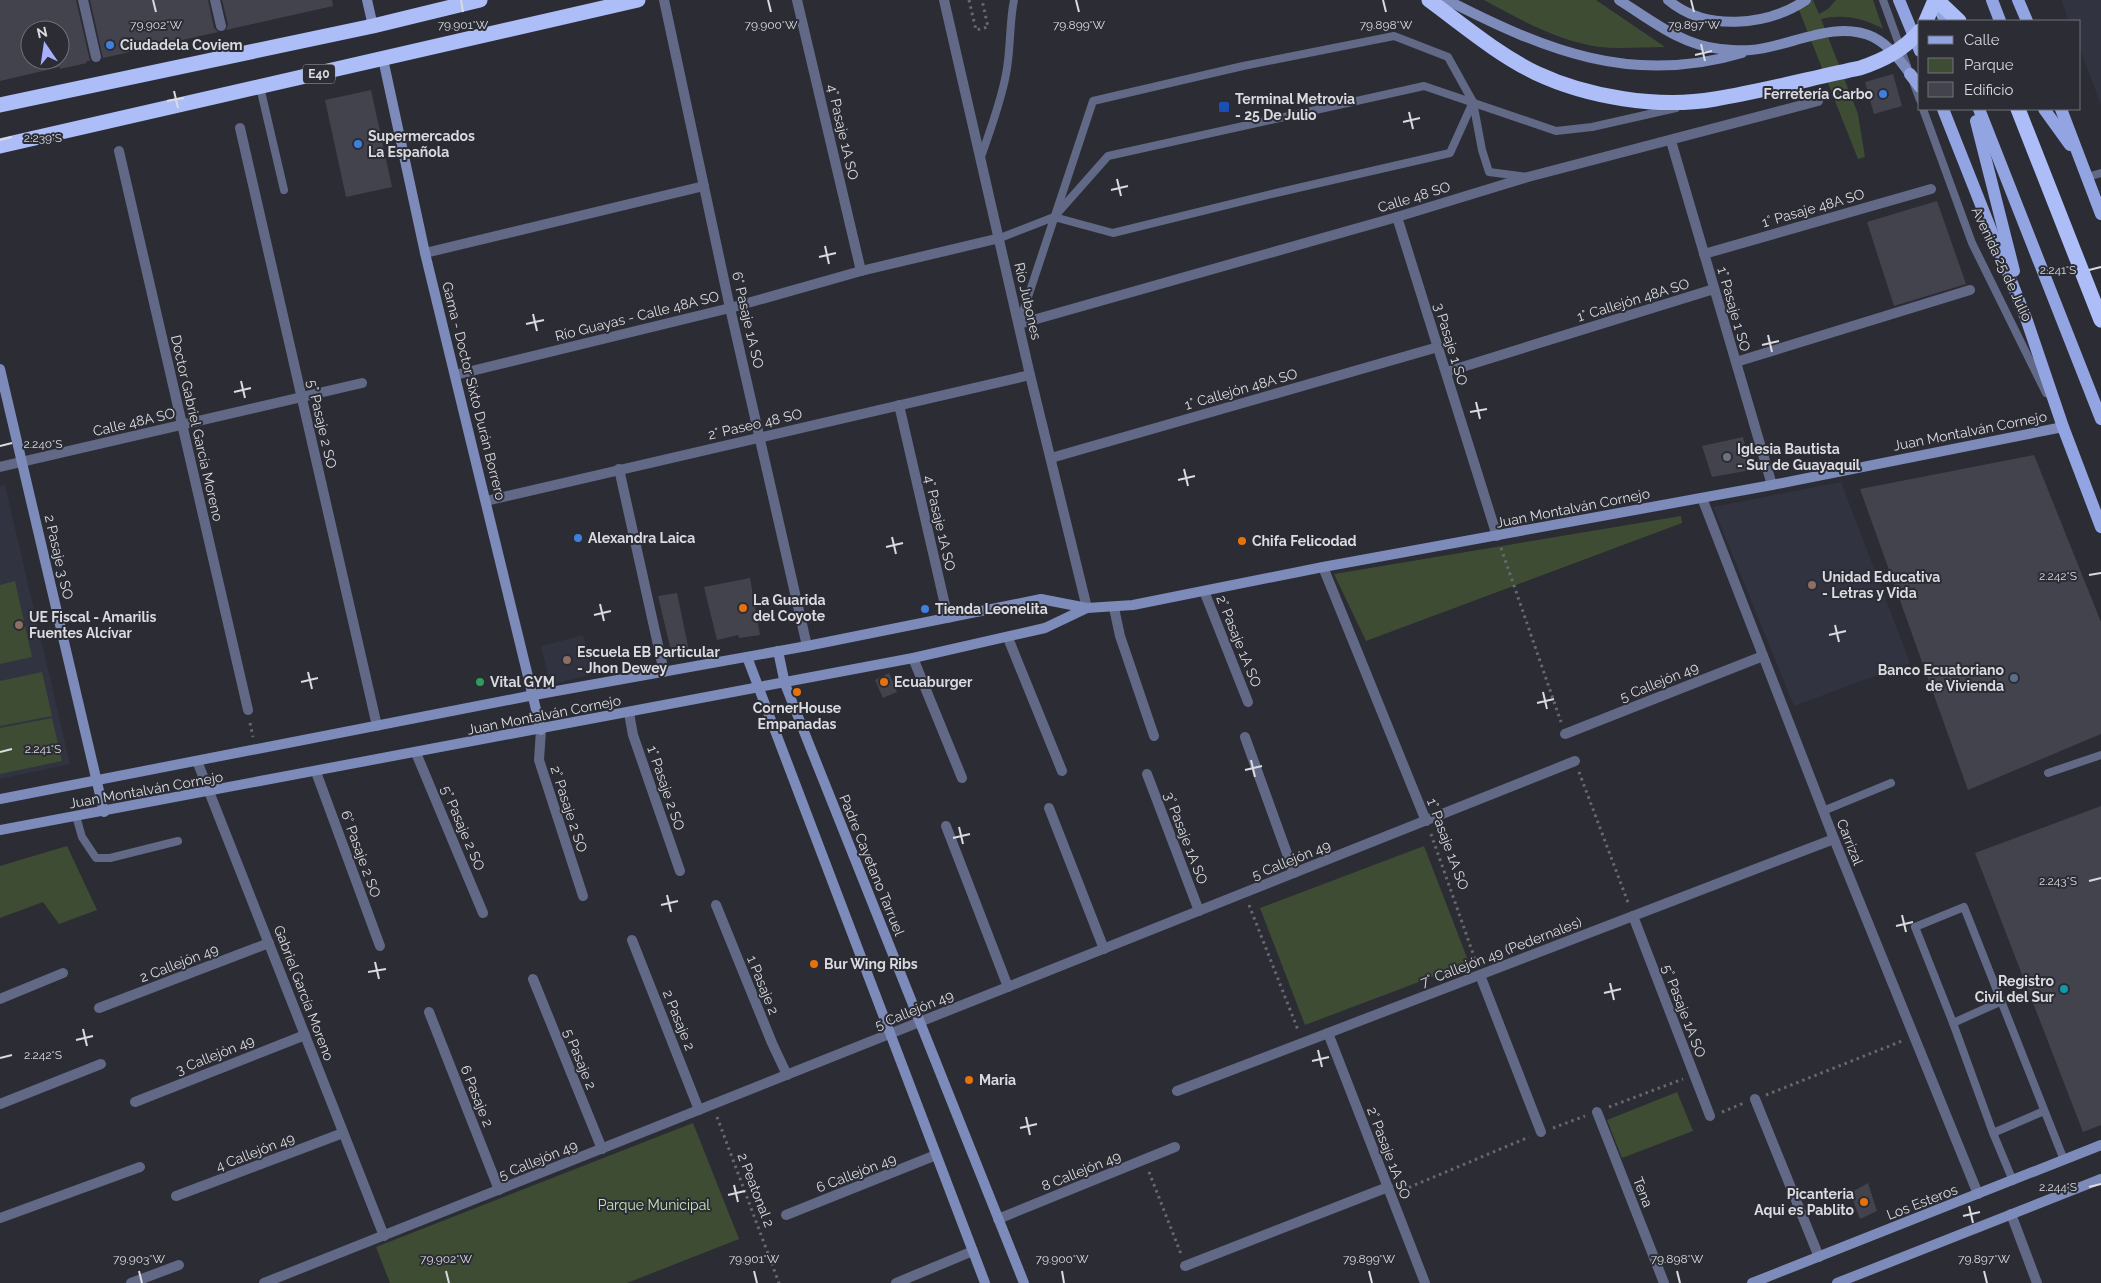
<svg xmlns="http://www.w3.org/2000/svg" width="2101" height="1283" font-family="Raleway,sans-serif">
	<style>
		.built { fill: #313341 }
		.green { fill: #3e4c34 }
		.building { fill: #42434c; fill-rule: evenodd }
		.lines { fill: none; stroke-linecap: round; stroke-linejoin: round }
		.path { stroke: #686970; stroke-width: 3; stroke-dasharray: 2.5 4; stroke-linecap: butt }
		.lane { stroke: #616987; stroke-width: 8 }
		.street { stroke: #616987; stroke-width: 10 }
		.secondary { stroke: #7d8bba; stroke-width: 10 }
		.primary { stroke: #93a4e2; stroke-width: 12 }
		.highway { stroke: #acbdf8; stroke-width: 15 }
		.ticks { fill: none; stroke: #dadbe0; stroke-width: 2 }
		.shop-dot { fill: #3f7fe0; stroke: #2b2c34; stroke-width: 2 }
		.transit-dot { fill: #1a4fb4; stroke: #2b2c34; stroke-width: 2 }
		.worship-dot { fill: #6b7280; stroke: #2b2c34; stroke-width: 2 }
		.food-dot { fill: #e8710a; stroke: #2b2c34; stroke-width: 2 }
		.education-dot { fill: #8d6e63; stroke: #2b2c34; stroke-width: 2 }
		.service-dot { fill: #5c6f8a; stroke: #2b2c34; stroke-width: 2 }
		.leisure-dot { fill: #2e9e5b; stroke: #2b2c34; stroke-width: 2 }
		.culture-dot { fill: #0f9aa8; stroke: #2b2c34; stroke-width: 2 }
		.labels { text-anchor: middle; dominant-baseline: central; stroke-width: 4; stroke-linejoin: round; paint-order: stroke }
		.shield { fill: #2b2c34; stroke: #a6a6ac; stroke-width: 1 }
		.shield-label { font-size: 12px; font-weight: bold; fill: #dadbe0 }
		.poi-label { font-size: 14px; font-weight: bold; fill: #dadbe0; stroke: #2b2c34; text-anchor: start }
		.street-label { font-size: 14px; fill: #dadbe0; stroke: #2b2c34 }
		.park-label { font-size: 14px; fill: #c6e6b2; stroke: #2b2c34 }
		.ticks-label { font-size: 12px; text-anchor: middle; fill: #dadbe0; stroke: #2b2c34; stroke-width: 4; stroke-linejoin: round; paint-order: stroke }
	</style>
	<rect width="100%" height="100%" fill="#2b2c34"/>
	<!-- built -->
	<g class="built">
		<polygon points="2061,0 2101,0 2101,105 2080,49 2080,21 2069,21"/>
		<polygon points="1841,482 1910,663 1794,706 1713,507"/>
		<polygon points="5,485 70,764 0,779 0,486"/>
		<polygon points="583,635 593,674 550,685 541,646"/>
	</g>
	<!-- green -->
	<g class="green">
		<path d="M1484 0H1596L1665 47C1644 47 1621 49 1600 47 1558 41 1521 20 1484 0Z"/>
		<path d="M1795 0H1813L1819 14 1828 9 1836 0H1873L1883 29C1863 18 1843 14 1821 19L1858 114 1865 157 1858 159Z"/>
		<polygon points="1681,516 1682,523 1366,641 1334,574"/>
		<polygon points="15,581 32,657 0,664 0,585"/>
		<polygon points="42,672 52,716 0,726 0,681"/>
		<polygon points="52,718 62,761 0,774 0,728"/>
		<polygon points="67,846 97,910 59,924 43,902 0,918 0,866"/>
		<polygon points="1424,846 1469,963 1305,1025 1260,908"/>
		<polygon points="1677,1092 1693,1131 1622,1158 1607,1120"/>
		<polygon points="693,1123 739,1239 627,1283 390,1283 376,1247"/>
	</g>
	<!-- building -->
	<g class="building">
		<path d="M0 0H76L90 61H86L87 63 60 69V67L0 81ZM30 30H60V60H30Z"/>
		<polygon points="90,0 208,0 214,28 218,32 103,58"/>
		<polygon points="222,0 332,0 333,6 226,30 228,24"/>
		<polygon points="1893,74 1902,106 1874,114 1865,82"/>
		<polygon points="371,90 392,187 346,197 325,100"/>
		<polygon points="1937,201 1966,284 1894,306 1867,222"/>
		<polygon points="1743,437 1751,470 1712,477 1702,446"/>
		<polygon points="2034,455 2101,622 2101,734 1968,790 1860,489"/>
		<polygon points="750,578 760,635 739,638 738,635 717,640 704,587"/>
		<polygon points="677,593 689,651 672,655 658,596"/>
		<polygon points="889,673 897,692 883,698 875,680"/>
		<polygon points="2101,806 2101,1125 2083,1132 1975,853"/>
		<polygon points="1868,1183 1877,1211 1860,1219 1850,1193"/>
	</g>
	<g class="lines">
		<!-- path -->
		<g class="path">
			<polyline points="969,0 976,30 988,27 982,0"/>
			<polyline points="1501,548 1561,722"/>
			<polyline points="250,723 253,737"/>
			<polyline points="1579,772 1629,905"/>
			<polyline points="1431,834 1476,962"/>
			<polyline points="1249,905 1298,1030"/>
			<polyline points="1766,1095 1902,1041"/>
			<polyline points="1609,1107 1683,1079"/>
			<polyline points="1722,1112 1744,1103"/>
			<polyline points="717,1117 779,1283"/>
			<polyline points="1553,1128 1585,1116"/>
			<polyline points="1149,1172 1181,1254"/>
			<polyline points="1403,1190 1529,1137"/>
		</g>
		<!-- lane -->
		<g class="lane">
			<polyline points="1883,0 1907,66"/>
			<polyline points="1914,84 1920,100"/>
			<polyline points="260,87 284,190"/>
			<polyline points="1923,109 1972,243 2046,393"/>
			<path d="M981 157C990 130 1001 102 1006 74 1011 50 1009 24 1014 0"/>
			<polyline points="2087,177 2101,173"/>
			<polyline points="1054,217 1113,233 1276,193 1450,153 1473,102"/>
			<polyline points="1000,238 1054,217 1108,156 1424,86 1556,131 1592,127 1676,108"/>
			<polyline points="1019,324 1093,101 1243,66 1394,36 1448,57 1473,102 1482,150 1489,172 1527,177"/>
			<polyline points="2048,773 2101,755"/>
			<polyline points="1823,811 1891,783"/>
			<polyline points="76,816 82,837 96,858 110,858 178,841"/>
			<polyline points="1953,1023 2002,1001"/>
			<polyline points="2044,1111 1993,1133 1953,1023 1915,927 1964,907 2064,1160"/>
			<polyline points="1993,1133 2013,1181"/>
		</g>
		<!-- street -->
		<g class="street">
			<polyline points="83,0 96,57"/>
			<polyline points="215,0 221,26"/>
			<polyline points="664,0 730,308 807,646"/>
			<polyline points="797,0 861,271"/>
			<polyline points="944,0 1030,375 1087,608"/>
			<polyline points="240,128 377,726"/>
			<polyline points="1671,141 1772,485"/>
			<polyline points="119,151 248,710"/>
			<polyline points="1397,217 1497,536"/>
			<polyline points="425,253 704,186"/>
			<polyline points="1704,254 1931,189"/>
			<polyline points="1019,324 1397,217 1528,177 1818,101"/>
			<polyline points="1736,362 1970,290"/>
			<polyline points="1446,372 1714,289"/>
			<polyline points="455,375 730,308 861,271 1000,238"/>
			<polyline points="899,405 948,618"/>
			<polyline points="1051,458 1438,347"/>
			<polyline points="0,467 362,383"/>
			<polyline points="619,469 664,672"/>
			<polyline points="1702,498 1834,839 1978,1194"/>
			<polyline points="486,501 1030,375"/>
			<polyline points="1323,567 1426,821"/>
			<polyline points="1204,591 1248,702"/>
			<polyline points="1114,608 1120,636 1154,736"/>
			<polyline points="1008,638 1062,771"/>
			<polyline points="913,658 962,778"/>
			<polyline points="629,713 633,735 680,871"/>
			<polyline points="541,730 539,760 583,896"/>
			<polyline points="1565,734 1763,656"/>
			<polyline points="1245,737 1294,873"/>
			<polyline points="416,753 483,913"/>
			<polyline points="197,761 384,1236"/>
			<polyline points="316,772 380,946"/>
			<polyline points="1147,774 1199,911"/>
			<polyline points="1049,808 1104,949"/>
			<polyline points="946,826 1008,987"/>
			<polyline points="716,905 772,1043 787,1075"/>
			<polyline points="1633,916 1710,1116"/>
			<polyline points="632,940 699,1110"/>
			<polyline points="1480,975 1541,1132"/>
			<polyline points="533,979 602,1149"/>
			<polyline points="0,999 63,973"/>
			<polyline points="99,1008 269,943"/>
			<polyline points="429,1012 499,1190"/>
			<polyline points="1328,1033 1425,1283"/>
			<polyline points="1177,1091 1834,839"/>
			<polyline points="1755,1099 1819,1257"/>
			<polyline points="135,1102 305,1035"/>
			<polyline points="0,1104 101,1064"/>
			<polyline points="1597,1112 1664,1283"/>
			<polyline points="176,1196 343,1133"/>
			<polyline points="2011,1214 2037,1283"/>
			<polyline points="786,1215 936,1155"/>
			<polyline points="0,1218 140,1167"/>
			<polyline points="998,1219 1175,1147"/>
			<polyline points="1185,1266 1388,1187"/>
			<polyline points="131,1283 179,1265"/>
			<polyline points="264,1283 1575,761"/>
			<polyline points="896,1283 973,1251"/>
		</g>
		<!-- secondary -->
		<g class="secondary">
			<polyline points="367,0 373,26"/>
			<path d="M1447 0C1545 50 1631 86 1742 53"/>
			<path d="M1619 0C1651 20 1681 45 1720 49 1730 50 1741 51 1751 50 1790 47 1834 19 1873 37 1889 45 1900 60 1910 74"/>
			<path d="M1668 0C1706 32 1767 26 1806 0"/>
			<polyline points="383,59 425,253 541,730"/>
			<polyline points="0,369 104,812"/>
			<polyline points="778,651 785,684 1024,1283"/>
			<polyline points="747,657 985,1283"/>
			<polyline points="0,799 534,695 807,646 1041,599 1087,608 1133,605 1323,567 1772,485 2063,427"/>
			<polyline points="0,830 913,658 1045,628 1087,608"/>
			<polyline points="1752,1283 2101,1145"/>
			<polyline points="1837,1283 2101,1179"/>
		</g>
		<!-- primary -->
		<g class="primary">
			<polyline points="1899,0 1920,51"/>
			<polyline points="1936,0 1945,21"/>
			<polyline points="1992,0 2000,21"/>
			<polyline points="2018,0 2027,21"/>
			<polyline points="1910,74 1920,87"/>
			<polyline points="1943,109 2027,321 2063,427 2101,527"/>
			<polyline points="1979,109 2101,419"/>
			<polyline points="2044,109 2070,145"/>
			<polyline points="2061,109 2101,214"/>
			<polyline points="1976,121 2014,271"/>
		</g>
		<!-- highway -->
		<g class="highway">
			<path d="M1429 0C1463 25 1497 54 1536 73 1587 97 1658 109 1715 99 1763 91 1812 78 1860 68 1884 60 1903 50 1920 31"/>
			<polyline points="1937,0 1959,21"/>
			<polyline points="1926,21 1935,0"/>
			<polyline points="0,105 373,26 480,0"/>
			<polyline points="2018,109 2101,320"/>
			<polyline points="0,146 638,0"/>
		</g>
	</g>
	<!-- ticks -->
	<path class="ticks" d="M153 0 156 12M461 0 463 12M768 0 771 12M1076 0 1079 12M1383 0 1386 12M1691 0 1694 12M1701 44 1705 61M1695 55 1712 51M174 91 178 108M167 101 184 98M1409 112 1413 129M1403 122 1420 118M0 140 12 137M1117 179 1121 196M1111 190 1128 186M825 246 829 264M819 257 836 253M2089 270 2101 267M533 314 537 331M526 324 544 320M1768 335 1772 352M1762 345 1779 341M241 381 245 398M234 392 251 388M1476 402 1480 419M1470 412 1487 409M0 446 12 443M1184 469 1188 486M1178 480 1195 476M892 537 896 554M886 547 903 543M2089 575 2101 573M600 604 604 621M594 615 611 611M1835 625 1839 642M1829 635 1846 631M308 672 312 689M301 682 318 678M1543 692 1547 709M1537 703 1554 699M0 752 12 749M1251 760 1255 777M1245 770 1262 766M959 827 963 844M953 838 970 834M2089 881 2101 878M667 895 671 912M661 905 678 901M1902 915 1906 932M1896 926 1913 922M375 962 379 979M368 972 386 969M1610 983 1614 1000M1604 993 1621 989M83 1029 87 1046M76 1040 93 1036M1318 1050 1322 1067M0 1058 12 1055M1312 1061 1329 1057M1026 1117 1030 1135M1020 1128 1037 1124M734 1185 738 1202M2089 1187 2101 1184M728 1195 745 1191M1969 1206 1973 1223M1963 1216 1980 1212M139 1271 142 1283M446 1271 449 1283M754 1271 757 1283M1062 1271 1064 1283M1369 1271 1372 1283M1677 1271 1680 1283M1984 1271 1987 1283"/>
	<!-- markers -->
	<g class="shop-dot">
		<circle cx="110" cy="45" r="5"/>
		<circle cx="1883" cy="94" r="5"/>
		<circle cx="358" cy="144" r="5"/>
		<circle cx="578" cy="538" r="5"/>
		<circle cx="925" cy="609" r="5"/>
	</g>
	<rect class="transit-dot" x="1218" y="101" width="12" height="12" rx="2.5"/>
	<circle class="worship-dot" cx="1727" cy="457" r="5"/>
	<g class="food-dot">
		<circle cx="1242" cy="541" r="5"/>
		<circle cx="743" cy="608" r="5"/>
		<circle cx="884" cy="682" r="5"/>
		<circle cx="797" cy="692" r="5"/>
		<circle cx="814" cy="964" r="5"/>
		<circle cx="969" cy="1080" r="5"/>
		<circle cx="1864" cy="1202" r="5"/>
	</g>
	<g class="education-dot">
		<circle cx="1812" cy="585" r="5"/>
		<circle cx="19" cy="625" r="5"/>
		<circle cx="567" cy="660" r="5"/>
	</g>
	<circle class="service-dot" cx="2014" cy="678" r="5"/>
	<circle class="leisure-dot" cx="480" cy="682" r="5"/>
	<circle class="culture-dot" cx="2064" cy="989" r="5"/>
	<g class="labels">
		<!-- shield labels -->
		<rect class="shield" x="303" y="64.5" width="32" height="19" rx="4"/>
		<g class="shield-label">
			<text x="319" y="74">E40</text>
		</g>
		<!-- poi labels -->
		<g class="poi-label">
			<text x="120" y="45">Ciudadela Coviem</text>
			<text x="1873" y="94" text-anchor="end">Ferretería Carbo</text>
			<text x="1235" y="99">Terminal Metrovia<tspan x="1235" dy="16">- 25 De Julio</tspan></text>
			<text x="368" y="136">Supermercados<tspan x="368" dy="16">La Española</tspan></text>
			<text x="1737" y="449">Iglesia Bautista<tspan x="1737" dy="16">- Sur de Guayaquil</tspan></text>
			<text x="588" y="538">Alexandra Laica</text>
			<text x="1252" y="541">Chifa Felicodad</text>
			<text x="1822" y="577">Unidad Educativa<tspan x="1822" dy="16">- Letras y Vida</tspan></text>
			<text x="753" y="600">La Guarida<tspan x="753" dy="16">del Coyote</tspan></text>
			<text x="935" y="609">Tienda Leonelita</text>
			<text x="29" y="617">UE Fiscal - Amarilis<tspan x="29" dy="16">Fuentes Alcívar</tspan></text>
			<text x="577" y="652">Escuela EB Particular<tspan x="577" dy="16">- Jhon Dewey</tspan></text>
			<text x="2004" y="670" text-anchor="end">Banco Ecuatoriano<tspan x="2004" dy="16">de Vivienda</tspan></text>
			<text x="490" y="682">Vital GYM</text>
			<text x="894" y="682">Ecuaburger</text>
			<text x="797" y="708" text-anchor="middle">CornerHouse<tspan x="797" dy="16">Empanadas</tspan></text>
			<text x="824" y="964">Bur Wing Ribs</text>
			<text x="2054" y="981" text-anchor="end">Registro<tspan x="2054" dy="16">Civil del Sur</tspan></text>
			<text x="979" y="1080">Maria</text>
			<text x="1854" y="1194" text-anchor="end">Picanteria<tspan x="1854" dy="16">Aqui es Pablito</tspan></text>
		</g>
		<!-- street labels -->
		<g class="street-label">
			<text transform="translate(843 132) rotate(77)">4° Pasaje 1A SO</text>
			<text transform="translate(1414 197) rotate(-17)">Calle 48 SO</text>
			<text transform="translate(1813 208) rotate(-16)">1° Pasaje 48A SO</text>
			<text transform="translate(2002 264) rotate(65)">Avenida 25 de Julio</text>
			<text transform="translate(1633 300) rotate(-17)">1° Callejón 48A SO</text>
			<text transform="translate(1028 301) rotate(77)">Río Jubones</text>
			<text transform="translate(1734 309) rotate(74)">1° Pasaje 1 SO</text>
			<text transform="translate(637 316) rotate(-14)">Río Guayas - Calle 48A SO</text>
			<text transform="translate(748 320) rotate(77)">6° Pasaje 1A SO</text>
			<text transform="translate(1451 344) rotate(73)">3 Pasaje 1 SO</text>
			<text transform="translate(1241 389) rotate(-16)">1° Callejón 48A SO</text>
			<text transform="translate(474 391) rotate(76)">Gama - Doctor Sixto Durán Borrero</text>
			<text transform="translate(134 422) rotate(-13)">Calle 48A SO</text>
			<text transform="translate(322 424) rotate(77)">5° Pasaje 2 SO</text>
			<text transform="translate(755 424) rotate(-13)">2° Paseo 48 SO</text>
			<text transform="translate(197 428) rotate(77)">Doctor Gabriel García Moreno</text>
			<text transform="translate(1970 431) rotate(-11)">Juan Montalván Cornejo</text>
			<text transform="translate(1573 508) rotate(-11)">Juan Montalván Cornejo</text>
			<text transform="translate(940 523) rotate(77)">4° Pasaje 1A SO</text>
			<text transform="translate(59 557) rotate(77)">2 Pasaje 3 SO</text>
			<text transform="translate(1239 641) rotate(68)">2° Pasaje 1A SO</text>
			<text transform="translate(1659 682) rotate(-22)">5 Callejón 49</text>
			<text transform="translate(544 715) rotate(-11)">Juan Montalván Cornejo</text>
			<text transform="translate(666 788) rotate(71)">1° Pasaje 2 SO</text>
			<text transform="translate(146 790) rotate(-10)">Juan Montalván Cornejo</text>
			<text transform="translate(569 809) rotate(72)">2° Pasaje 2 SO</text>
			<text transform="translate(463 828) rotate(67)">5° Pasaje 2 SO</text>
			<text transform="translate(1186 838) rotate(69)">3° Pasaje 1A SO</text>
			<text transform="translate(1850 842) rotate(68)">Carrizal</text>
			<text transform="translate(1448 844) rotate(70)">1° Pasaje 1A SO</text>
			<text transform="translate(361 854) rotate(70)">6° Pasaje 2 SO</text>
			<text transform="translate(1291 860) rotate(-22)">5 Callejón 49</text>
			<text transform="translate(872 865) rotate(68)">Padre Cayetano Tarruel</text>
			<text transform="translate(1501 952) rotate(-21)">7° Callejón 49 (Pedernales)</text>
			<text transform="translate(179 963) rotate(-21)">2 Callejón 49</text>
			<text transform="translate(763 985) rotate(68)">1 Pasaje 2</text>
			<text transform="translate(304 993) rotate(69)">Gabriel García Moreno</text>
			<text transform="translate(914 1010) rotate(-22)">5 Callejón 49</text>
			<text transform="translate(1684 1011) rotate(69)">5° Pasaje 1A SO</text>
			<text transform="translate(679 1020) rotate(68)">2 Pasaje 2</text>
			<text transform="translate(215 1055) rotate(-22)">3 Callejón 49</text>
			<text transform="translate(580 1059) rotate(68)">5 Pasaje 2</text>
			<text transform="translate(477 1096) rotate(68)">6 Pasaje 2</text>
			<text transform="translate(255 1152) rotate(-21)">4 Callejón 49</text>
			<text transform="translate(1389 1153) rotate(69)">2° Pasaje 1A SO</text>
			<text transform="translate(538 1160) rotate(-22)">5 Callejón 49</text>
			<text transform="translate(1081 1171) rotate(-22)">8 Callejón 49</text>
			<text transform="translate(856 1173) rotate(-21)">6 Callejón 49</text>
			<text transform="translate(756 1190) rotate(69)">2 Peatonal 2</text>
			<text transform="translate(1643 1192) rotate(69)">Tena</text>
			<text transform="translate(1922 1202) rotate(-21)">Los Esteros</text>
		</g>
		<!-- park labels -->
		<g class="park-label">
			<text x="654" y="1205">Parque Municipal</text>
		</g>
	</g>
	<g class="ticks-label">
		<text x="156" y="29">79.902°W</text>
		<text x="463" y="29">79.901°W</text>
		<text x="771" y="29">79.900°W</text>
		<text x="1079" y="29">79.899°W</text>
		<text x="1386" y="29">79.898°W</text>
		<text x="1694" y="29">79.897°W</text>
		<text x="43" y="142">2.239°S</text>
		<text x="2058" y="274">2.241°S</text>
		<text x="43" y="448">2.240°S</text>
		<text x="2058" y="580">2.242°S</text>
		<text x="43" y="753">2.241°S</text>
		<text x="2058" y="885">2.243°S</text>
		<text x="43" y="1059">2.242°S</text>
		<text x="2058" y="1191">2.244°S</text>
		<text x="139" y="1263">79.903°W</text>
		<text x="446" y="1263">79.902°W</text>
		<text x="754" y="1263">79.901°W</text>
		<text x="1062" y="1263">79.900°W</text>
		<text x="1369" y="1263">79.899°W</text>
		<text x="1677" y="1263">79.898°W</text>
		<text x="1984" y="1263">79.897°W</text>
	</g>
	<!-- legend -->
	<rect x="1918" y="20" width="162" height="90" fill="#2b2c34" stroke="#717279"/>
	<rect x="1928" y="36" width="25" height="8" fill="#93a4e2" stroke="#717279"/>
	<text x="1964" y="45" font-size="15" fill="#dadbe0">Calle</text>
	<rect x="1928" y="58" width="25" height="15" fill="#3e4c34" stroke="#717279"/>
	<text x="1964" y="70" font-size="15" fill="#dadbe0">Parque</text>
	<rect x="1928" y="82" width="25" height="15" fill="#42434c" stroke="#717279"/>
	<text x="1964" y="95" font-size="15" fill="#dadbe0">Edificio</text>
	<!-- north arrow -->
	<g transform="translate(45 45) rotate(347)"><circle r="24" fill="#2b2c34" stroke="#717279"/>
	<path d="M0-4L9 19L0 12L-9 19Z" fill="#a8b0fc"/>
	<text y="-8" font-size="14" font-weight="bold" text-anchor="middle" fill="#dadbe0">N</text>
	</g>
</svg>
